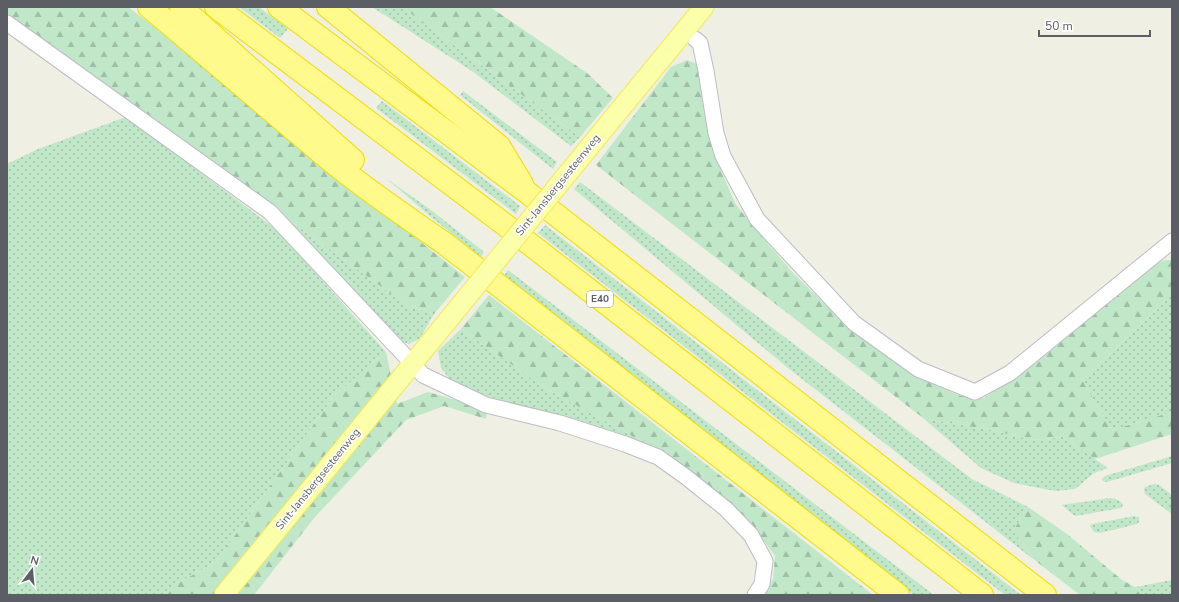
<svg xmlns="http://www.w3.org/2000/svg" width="1179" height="602" font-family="'Nunito Sans',sans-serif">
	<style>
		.grass { fill: url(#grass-dots) }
		.forest { fill: url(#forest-firs) }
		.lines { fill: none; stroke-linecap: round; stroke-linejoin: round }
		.minor-casing { stroke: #bcbdc3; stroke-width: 17 }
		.major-casing { stroke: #f5ea58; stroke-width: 21 }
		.highway-casing { stroke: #f3db00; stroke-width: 24 }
		.minor { stroke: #fff; stroke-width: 15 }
		.major { stroke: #fbffa9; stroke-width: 19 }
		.highway { stroke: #fffa8b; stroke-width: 22 }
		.major-bridge-casing { stroke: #f5ea58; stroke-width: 21; stroke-linecap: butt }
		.major-bridge { stroke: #fbffa9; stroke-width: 19 }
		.labels { text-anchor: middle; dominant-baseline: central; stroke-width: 3; stroke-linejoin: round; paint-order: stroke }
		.shield { fill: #fff; stroke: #8d8e93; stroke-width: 1 }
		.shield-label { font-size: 10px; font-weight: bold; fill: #5c5e65 }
		.street-label { font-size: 11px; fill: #5c5e65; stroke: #fff }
	</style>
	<defs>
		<pattern id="grass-dots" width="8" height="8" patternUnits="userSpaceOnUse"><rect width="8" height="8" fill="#c0e7c8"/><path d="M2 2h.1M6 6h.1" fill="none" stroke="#9fbea6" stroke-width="1.8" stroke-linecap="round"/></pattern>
		<pattern id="forest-firs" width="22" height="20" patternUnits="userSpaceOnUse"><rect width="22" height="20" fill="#c0e7c8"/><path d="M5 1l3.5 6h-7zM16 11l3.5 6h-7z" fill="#9fbea6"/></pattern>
	</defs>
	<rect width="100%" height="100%" fill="#efefe4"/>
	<!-- grass -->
	<g class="grass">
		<polygon points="239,7 259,7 288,29 280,38"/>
		<polygon points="372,7 402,7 580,137 571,146 472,71"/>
		<polygon points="463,91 557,162 553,169 460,95"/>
		<polygon points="382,101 520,206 516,214 376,108"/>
		<polygon points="126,117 277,230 386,352 334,396 216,562 171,587 163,595 7,595 7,164 38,149"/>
		<polygon points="387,179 431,210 484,252 481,257 430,216"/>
		<polygon points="580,182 972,479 1028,507 1013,531 1037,562 788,368 574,189"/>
		<polygon points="273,208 408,306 434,314 420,338 409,344 401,341"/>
		<polygon points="545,225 1021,595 1005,595 538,233"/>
		<polygon points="508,270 934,595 914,595 503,277"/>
		<polygon points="1172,295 1172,412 1112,430 1082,380"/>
		<polygon points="461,329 545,388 661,452 591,426 487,396 452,382 441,368 438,351"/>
		<polygon points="923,418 990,430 1033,440 1063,437 1108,468 1094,473 1075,489 1055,491 1014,483 981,468"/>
		<polygon points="1172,456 1172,463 1107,482 1103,481 1102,479 1105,476"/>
		<polygon points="1154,484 1159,485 1172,495 1172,514 1145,494 1144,489 1145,487"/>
		<path d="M1110 498C1116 499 1120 500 1123 505L1121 508 1075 516 1062 505Z"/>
		<polygon points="1134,516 1139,517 1139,522 1137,524 1100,533 1094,532 1090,526 1092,524"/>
		<polygon points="1172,580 1172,595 1146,595 1135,587"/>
	</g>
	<!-- forest -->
	<g class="forest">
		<polygon points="7,7 128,7 148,22 341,179 465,277 434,314 408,306 273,208 7,18"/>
		<polygon points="402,7 490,7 587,73 613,98 580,137"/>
		<polygon points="687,60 697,64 703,78 712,142 721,171 735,203 752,225 794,274 851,330 877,349 928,382 961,396 984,398 1036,363 1098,309 1155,263 1166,260 1172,260 1172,295 1082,380 1112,430 1172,412 1172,434 1095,459 1063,437 1033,440 990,430 923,418 596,165 671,67"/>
		<polygon points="489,295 873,595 763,595 773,579 775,556 751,523 711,490 661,452 545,388 461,329"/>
		<polygon points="386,352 397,404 428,392 487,409 486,419 444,406 406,420 314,518 254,595 163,595 171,587 216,562 334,396"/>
		<polygon points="1028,507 1067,534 1122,580 1135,587 1146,595 1080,595 1037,562 1013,531"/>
	</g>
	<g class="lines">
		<defs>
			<g id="minor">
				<polyline points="7,23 270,212 423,375 486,405 560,423 625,444 658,457 686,477 726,509 751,535 765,561 762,584 755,595"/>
				<polyline points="695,39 700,43 706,71 716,133 723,156 757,219 854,323 918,369 975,392 1010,373 1172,241"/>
			</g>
			<g id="major">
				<polyline points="609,123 704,7"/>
				<polyline points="224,595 449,319"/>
			</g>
			<g id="highway">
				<path d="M149 7C212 59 273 113 336 165 371 193 408 218 444 243L898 595"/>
				<polyline points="181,7 353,160"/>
				<polyline points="216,7 504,224 982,595"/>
				<polyline points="279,7 528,193 1045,595"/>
				<polyline points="328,7 499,146 522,184"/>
			</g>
		</defs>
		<!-- minor casing -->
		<use href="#minor" class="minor-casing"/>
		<!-- major casing -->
		<use href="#major" class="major-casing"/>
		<!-- highway casing -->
		<use href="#highway" class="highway-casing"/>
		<!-- minor -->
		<use href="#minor" class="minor"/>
		<!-- major -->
		<use href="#major" class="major"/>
		<!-- highway -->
		<use href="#highway" class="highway"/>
		<defs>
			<polyline id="major-bridge" points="449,319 609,123"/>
		</defs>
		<!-- major-bridge casing -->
		<use href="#major-bridge" class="major-bridge-casing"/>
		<!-- major-bridge -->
		<use href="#major-bridge" class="major-bridge"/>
	</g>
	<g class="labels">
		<!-- shield labels -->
		<rect class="shield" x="587" y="291" width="26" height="16" rx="3"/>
		<g class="shield-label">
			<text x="600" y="299">E40</text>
		</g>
		<!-- street labels -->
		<g class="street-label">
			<text transform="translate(558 185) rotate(-51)">Sint-Jansbergsesteenweg</text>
			<text transform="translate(318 479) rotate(-51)">Sint-Jansbergsesteenweg</text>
		</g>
	</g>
	<!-- border -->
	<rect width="1179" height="602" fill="none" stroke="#5c5e65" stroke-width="16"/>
	<!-- north arrow -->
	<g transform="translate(32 570) rotate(16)" stroke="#ffffff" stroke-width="3" paint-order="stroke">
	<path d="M0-3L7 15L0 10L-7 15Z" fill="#5c5e65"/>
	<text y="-6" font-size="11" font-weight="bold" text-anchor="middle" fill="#5c5e65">N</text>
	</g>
	<!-- scale -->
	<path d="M1039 30v6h111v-6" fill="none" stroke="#5c5e65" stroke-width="2"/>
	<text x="1045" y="30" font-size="12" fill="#5c5e65" stroke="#ffffff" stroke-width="3" paint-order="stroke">50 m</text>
</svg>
